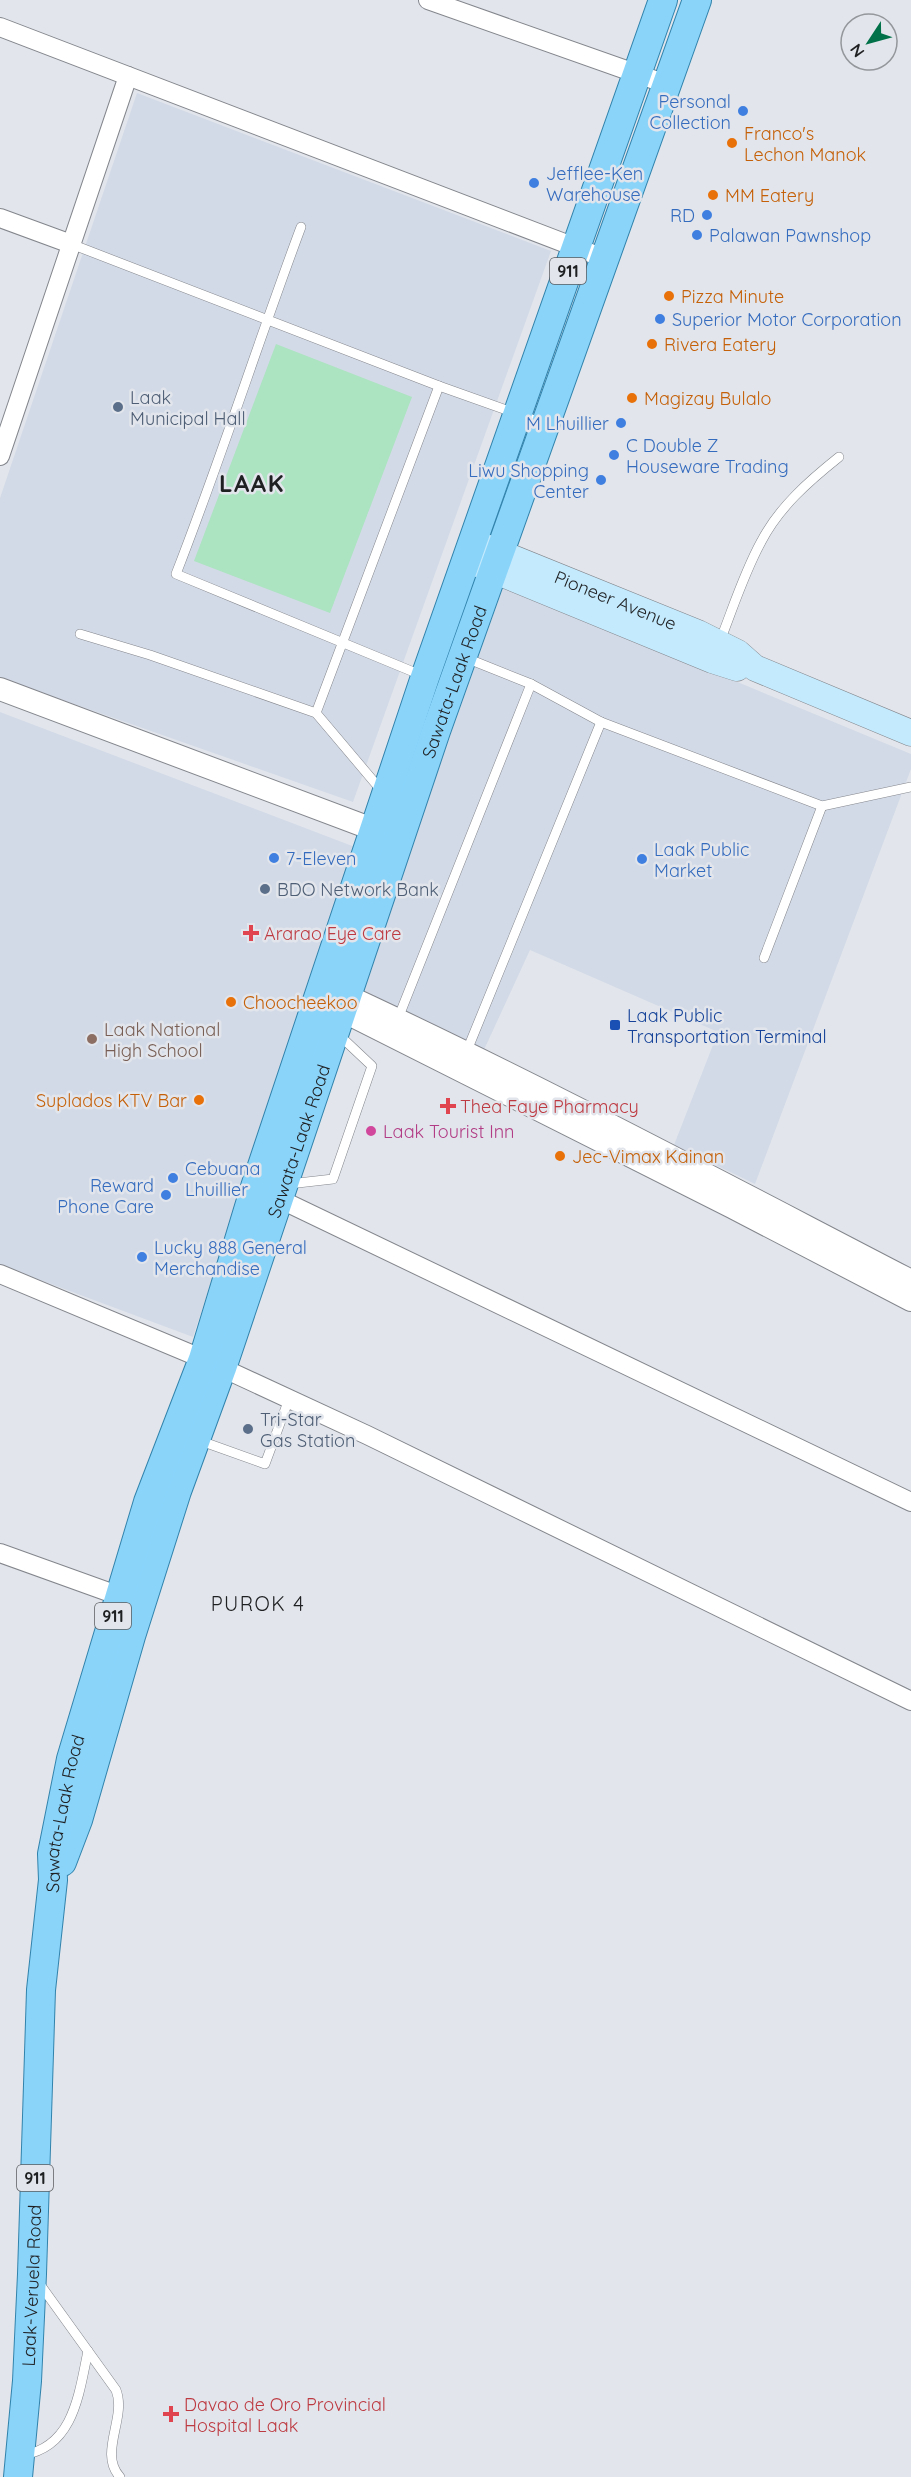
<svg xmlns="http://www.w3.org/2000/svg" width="911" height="2477" font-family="Quicksand,sans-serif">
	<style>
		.built { fill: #d3dae7 }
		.green { fill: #ace3c1 }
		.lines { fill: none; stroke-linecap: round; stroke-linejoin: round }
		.service-casing { stroke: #83868c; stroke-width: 10 }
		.minor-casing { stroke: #83868c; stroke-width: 20 }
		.tertiary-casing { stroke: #83868c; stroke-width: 24 }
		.secondary-casing { stroke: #83868c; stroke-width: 27 }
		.primary-casing { stroke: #3283ac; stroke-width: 30 }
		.service { stroke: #fff; stroke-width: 9 }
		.minor { stroke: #fff; stroke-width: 18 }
		.tertiary { stroke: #fff; stroke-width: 22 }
		.secondary { stroke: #c4eafd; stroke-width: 26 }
		.primary { stroke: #8ad4fa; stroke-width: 28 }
		.shop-dot { fill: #3f7fe0; stroke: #e2e6ec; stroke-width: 2 }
		.food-dot { fill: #e8710a; stroke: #e2e6ec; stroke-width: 2 }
		.service-dot { fill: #5c6f8a; stroke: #e2e6ec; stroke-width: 2 }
		.health-dot { fill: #e0444e; stroke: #e2e6ec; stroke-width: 2 }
		.transit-dot { fill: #1a4fb4; stroke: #e2e6ec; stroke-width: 2 }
		.education-dot { fill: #8d6e63; stroke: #e2e6ec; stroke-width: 2 }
		.hotel-dot { fill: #d1479c; stroke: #e2e6ec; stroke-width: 2 }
		.labels { text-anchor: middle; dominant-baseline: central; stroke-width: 5; stroke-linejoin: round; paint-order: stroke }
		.shield { fill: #e2e6ec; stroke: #5a5b5f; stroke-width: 1.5 }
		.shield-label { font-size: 16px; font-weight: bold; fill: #1f2022 }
		.shop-label { font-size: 18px; fill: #366cbe; stroke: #e2e6ec; text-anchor: start }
		.food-label { font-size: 18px; fill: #c56008; stroke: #e2e6ec; text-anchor: start }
		.service-label { font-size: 18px; fill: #4e5e75; stroke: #e2e6ec; text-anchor: start }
		.street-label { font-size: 18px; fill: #1f2022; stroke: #e2e6ec }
		.health-label { font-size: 18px; fill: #be3a42; stroke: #e2e6ec; text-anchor: start }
		.transit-label { font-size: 18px; fill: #164399; stroke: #e2e6ec; text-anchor: start }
		.education-label { font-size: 18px; fill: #785e54; stroke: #e2e6ec; text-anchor: start }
		.hotel-label { font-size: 18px; fill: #b23c85; stroke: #e2e6ec; text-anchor: start }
		.neighbourhood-label { font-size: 20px; letter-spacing: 1.5px; fill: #1f2022; stroke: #e2e6ec }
		.district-label { font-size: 24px; font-weight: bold; letter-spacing: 1.5px; fill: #1f2022; stroke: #e2e6ec }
	</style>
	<rect width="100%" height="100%" fill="#e2e6ec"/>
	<!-- built -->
	<g class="built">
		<polygon points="137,93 551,251 353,802 0,678 0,498"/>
		<polygon points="504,585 911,754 911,769 755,1184 674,1145 718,1032 530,950 483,1052 359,991"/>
		<polygon points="0,712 355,847 193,1337 0,1265"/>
	</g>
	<!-- green -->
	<polygon class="green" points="276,344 412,397 330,613 194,561"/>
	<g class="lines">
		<defs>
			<g id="service">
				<path d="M301 227C258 342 221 459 176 574L421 675"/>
				<polyline points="71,244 439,386 543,423"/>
				<polyline points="80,634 150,655 316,713 381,790"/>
				<path d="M720 641C733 608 744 573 761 542 779 507 809 481 839 457"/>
				<polyline points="466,658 531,684 601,722 822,806 911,787"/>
				<polyline points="316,713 439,386"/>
				<polyline points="764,958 822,806"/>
				<polyline points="397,1021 531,684"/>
				<polyline points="466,1053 601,722"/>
				<polyline points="289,1184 333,1179 372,1066 338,1034"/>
				<polyline points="198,1440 265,1464 289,1399"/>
				<path d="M39 2283 116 2390C127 2418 98 2453 120 2477"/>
				<path d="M23 2455C74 2447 79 2393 88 2351"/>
			</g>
			<g id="minor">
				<polyline points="428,0 666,84"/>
				<polyline points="0,27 606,259"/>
				<polyline points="0,218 71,244"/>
				<polyline points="0,456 128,76"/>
				<polyline points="271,1195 911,1502"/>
				<polyline points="0,1274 203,1359 367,1435 911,1701"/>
				<polyline points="0,1553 128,1599"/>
			</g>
			<g id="tertiary">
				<polyline points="0,689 375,830"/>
				<path d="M334 990C529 1080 720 1182 911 1281"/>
				<polyline points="327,1003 732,1207 911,1300"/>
			</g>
			<g id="secondary">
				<path id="s1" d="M473 542 698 633 738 653 755 668 911 733"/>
				<polyline points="476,563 712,660 737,668"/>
			</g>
			<g id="primary">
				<path id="s2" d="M62 1862 78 1820 131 1636 177 1491 222 1368 436 731 697 0"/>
				<path id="s3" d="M18 2477 27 2381 32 2274 41 1990 53 1880 52 1854 71 1759 148 1502 203 1359 255 1187 425 677 663 0"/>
			</g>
		</defs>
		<!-- service casing -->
		<use href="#service" class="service-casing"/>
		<!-- minor casing -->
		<use href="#minor" class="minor-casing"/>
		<!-- tertiary casing -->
		<use href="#tertiary" class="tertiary-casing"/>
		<!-- secondary casing -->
		<use href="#secondary" class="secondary-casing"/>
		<!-- primary casing -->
		<use href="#primary" class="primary-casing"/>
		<!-- service -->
		<use href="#service" class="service"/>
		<!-- minor -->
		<use href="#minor" class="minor"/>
		<!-- tertiary -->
		<use href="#tertiary" class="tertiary"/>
		<!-- secondary -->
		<use href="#secondary" class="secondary"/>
		<!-- primary -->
		<use href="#primary" class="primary"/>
	</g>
	<!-- markers -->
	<g class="shop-dot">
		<circle cx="743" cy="111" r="6"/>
		<circle cx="534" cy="183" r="6"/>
		<circle cx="707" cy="215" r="6"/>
		<circle cx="697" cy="235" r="6"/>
		<circle cx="660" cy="319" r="6"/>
		<circle cx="621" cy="423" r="6"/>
		<circle cx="614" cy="455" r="6"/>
		<circle cx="601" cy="480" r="6"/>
		<circle cx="274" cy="858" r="6"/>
		<circle cx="642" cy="859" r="6"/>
		<circle cx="173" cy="1178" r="6"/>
		<circle cx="166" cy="1195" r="6"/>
		<circle cx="142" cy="1257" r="6"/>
	</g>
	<g class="food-dot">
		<circle cx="732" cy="143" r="6"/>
		<circle cx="713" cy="195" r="6"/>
		<circle cx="669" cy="296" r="6"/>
		<circle cx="652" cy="344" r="6"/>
		<circle cx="632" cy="398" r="6"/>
		<circle cx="231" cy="1002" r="6"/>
		<circle cx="199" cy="1100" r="6"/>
		<circle cx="560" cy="1156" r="6"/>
	</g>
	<g class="service-dot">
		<circle cx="118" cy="407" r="6"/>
		<circle cx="265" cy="889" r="6"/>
		<circle cx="248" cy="1429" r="6"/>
	</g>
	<g class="health-dot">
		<path d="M248 924h6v6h6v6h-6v6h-6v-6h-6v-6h6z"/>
		<path d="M445 1097h6v6h6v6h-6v6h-6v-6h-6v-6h6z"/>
		<path d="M168 2405h6v6h6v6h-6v6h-6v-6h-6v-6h6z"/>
	</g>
	<rect class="transit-dot" x="609" y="1019" width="12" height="12" rx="3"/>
	<circle class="education-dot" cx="92" cy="1039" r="6"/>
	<circle class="hotel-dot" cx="371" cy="1131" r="6"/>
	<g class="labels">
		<!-- shield labels -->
		<g class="shield">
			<rect x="550" y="258" width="36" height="26" rx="4.5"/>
			<rect x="95" y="1603" width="36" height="26" rx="4.5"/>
			<rect x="17" y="2165" width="36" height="26" rx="4.5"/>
		</g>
		<g class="shield-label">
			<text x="568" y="271">911</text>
			<text x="113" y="1616">911</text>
			<text x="35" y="2178">911</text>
		</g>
		<!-- shop labels -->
		<g class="shop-label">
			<text x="731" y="101" text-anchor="end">Personal<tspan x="731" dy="21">Collection</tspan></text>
			<text x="546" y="173">Jefflee-Ken<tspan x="546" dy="21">Warehouse</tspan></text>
			<text x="695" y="215" text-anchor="end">RD</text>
			<text x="709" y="235">Palawan Pawnshop</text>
			<text x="672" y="319">Superior Motor Corporation</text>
			<text x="609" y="423" text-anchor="end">M Lhuillier</text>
			<text x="626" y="445">C Double Z<tspan x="626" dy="21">Houseware Trading</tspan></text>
			<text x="589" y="470" text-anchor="end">Liwu Shopping<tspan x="589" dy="21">Center</tspan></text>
			<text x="654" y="849">Laak Public<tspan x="654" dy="21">Market</tspan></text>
			<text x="286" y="858">7-Eleven</text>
			<text x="185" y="1168">Cebuana<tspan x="185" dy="21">Lhuillier</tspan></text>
			<text x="154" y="1185" text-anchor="end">Reward<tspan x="154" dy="21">Phone Care</tspan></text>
			<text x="154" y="1247">Lucky 888 General<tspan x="154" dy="21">Merchandise</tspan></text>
		</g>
		<!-- food labels -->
		<g class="food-label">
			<text x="744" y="133">Franco's<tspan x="744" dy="21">Lechon Manok</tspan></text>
			<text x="725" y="195">MM Eatery</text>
			<text x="681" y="296">Pizza Minute</text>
			<text x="664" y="344">Rivera Eatery</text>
			<text x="644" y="398">Magizay Bulalo</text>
			<text x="243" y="1002">Choocheekoo</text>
			<text x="187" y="1100" text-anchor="end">Suplados KTV Bar</text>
			<text x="572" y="1156">Jec-Vimax Kainan</text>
		</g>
		<!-- service labels -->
		<g class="service-label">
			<text x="130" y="397">Laak<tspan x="130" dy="21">Municipal Hall</tspan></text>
			<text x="277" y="889">BDO Network Bank</text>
			<text x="260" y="1419">Tri-Star<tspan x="260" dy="21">Gas Station</tspan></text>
		</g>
		<!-- street labels -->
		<g class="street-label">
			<text stroke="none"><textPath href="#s1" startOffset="154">Pioneer Avenue</textPath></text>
			<text stroke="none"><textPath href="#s2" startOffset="1244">Sawata-Laak Road</textPath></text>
			<text stroke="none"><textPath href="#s2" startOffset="759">Sawata-Laak Road</textPath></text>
			<text stroke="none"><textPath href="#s3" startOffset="666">Sawata-Laak Road</textPath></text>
			<text stroke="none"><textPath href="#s3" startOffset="192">Laak-Veruela Road</textPath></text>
		</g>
		<!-- health labels -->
		<g class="health-label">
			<text x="264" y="933">Ararao Eye Care</text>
			<text x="460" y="1106">Thea Faye Pharmacy</text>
			<text x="184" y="2404">Davao de Oro Provincial<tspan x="184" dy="21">Hospital Laak</tspan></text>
		</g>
		<!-- transit labels -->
		<g class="transit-label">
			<text x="627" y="1015">Laak Public<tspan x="627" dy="21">Transportation Terminal</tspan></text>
		</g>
		<!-- education labels -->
		<g class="education-label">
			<text x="104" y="1029">Laak National<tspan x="104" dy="21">High School</tspan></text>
		</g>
		<!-- hotel labels -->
		<g class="hotel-label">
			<text x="383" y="1131">Laak Tourist Inn</text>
		</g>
		<!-- neighbourhood labels -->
		<g class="neighbourhood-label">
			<text x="258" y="1603">PUROK 4</text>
		</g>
		<!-- district labels -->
		<g class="district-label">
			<text x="252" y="483">LAAK</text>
		</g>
	</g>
	<!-- north arrow -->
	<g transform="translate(869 42) rotate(234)"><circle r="28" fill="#e2e6ec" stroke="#94979b" stroke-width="1.5"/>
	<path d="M0-4.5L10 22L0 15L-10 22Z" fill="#017149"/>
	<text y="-9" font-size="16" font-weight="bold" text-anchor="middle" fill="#1f2022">N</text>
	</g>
</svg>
